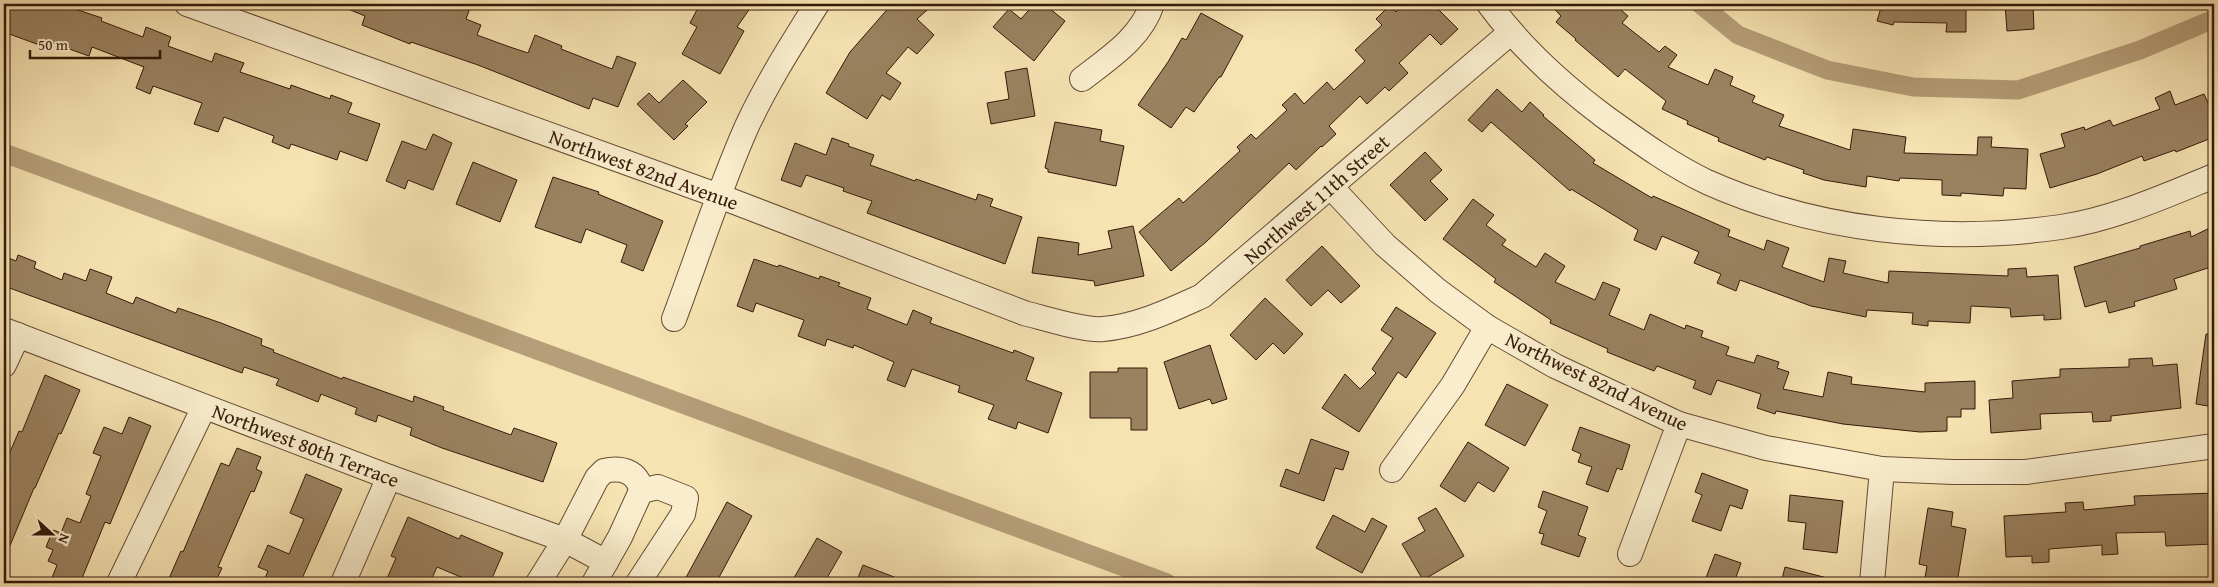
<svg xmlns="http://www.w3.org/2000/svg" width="2218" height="587" font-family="'Gentium Book Plus',serif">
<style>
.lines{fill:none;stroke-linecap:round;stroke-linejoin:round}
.canal{stroke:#b59e78;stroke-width:19}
.building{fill:#9a8260;stroke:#361908}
.minor-casing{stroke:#664c32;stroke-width:26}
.minor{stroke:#f9edcd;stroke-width:24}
.labels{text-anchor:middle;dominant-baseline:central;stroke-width:4.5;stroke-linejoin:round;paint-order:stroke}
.street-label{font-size:20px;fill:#361908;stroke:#f9edcd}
</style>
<rect width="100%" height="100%" fill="#f6e3b2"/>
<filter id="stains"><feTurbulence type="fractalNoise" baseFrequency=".004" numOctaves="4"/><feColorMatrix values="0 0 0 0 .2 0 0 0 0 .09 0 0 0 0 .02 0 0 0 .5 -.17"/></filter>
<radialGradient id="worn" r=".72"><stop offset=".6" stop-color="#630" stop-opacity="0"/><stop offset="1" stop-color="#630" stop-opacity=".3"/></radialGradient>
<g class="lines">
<!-- canal -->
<g class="canal">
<polyline points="1700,4 1738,35 1827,70 1913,87 2018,90 2140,50 2214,19"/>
<polyline points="4,153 1167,583"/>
</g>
</g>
<!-- building -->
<g class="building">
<polygon points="4,4 60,4 102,18 101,21 143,37 146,27 171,37 168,46 212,62 215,53 244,63 240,72 290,89 291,85 330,99 331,95 352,103 348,113 380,124 367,161 340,151 337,160 291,144 289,149 272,142 274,136 224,117 218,132 194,124 202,103 153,86 150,94 136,88 144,67 92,47 89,56 44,40 42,46 4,32"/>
<polygon points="336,4 460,4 470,8 466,19 481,25 477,35 507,46 528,53 535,35 562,46 561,49 612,69 617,56 636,63 618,107 593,98 589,109 478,65 411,42 410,44 362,25 365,16"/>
<polygon points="700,4 753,4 737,27 744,31 720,74 682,54 697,27 690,23"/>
<polygon points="892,4 934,4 917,19 934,35 917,54 908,47 886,73 901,83 890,100 882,95 867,119 826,93 850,52"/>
<polygon points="1034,4 1044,4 1065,21 1034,61 993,27 1009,9 1021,19"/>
<polygon points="1404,4 1433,4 1458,29 1441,45 1430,34 1399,63 1408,73 1389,91 1385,87 1367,104 1360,96 1329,126 1336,134 1322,147 1321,146 1296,170 1289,163 1206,242 1171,271 1139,232 1179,198 1183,203 1240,151 1237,147 1251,134 1256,139 1287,110 1282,105 1295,93 1304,104 1327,82 1334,90 1365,61 1355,50 1382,25 1376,19 1390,5 1396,12"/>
<polygon points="1550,4 1602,4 1609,9 1614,4 1628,16 1622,23 1659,52 1665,46 1677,55 1668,67 1708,85 1715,69 1733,77 1730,85 1755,96 1752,102 1784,115 1779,126 1850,150 1853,129 1906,137 1904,153 1977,155 1978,137 1992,137 1991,147 2028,149 2026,189 2004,188 2003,196 1961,193 1961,196 1942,195 1942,180 1900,178 1899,181 1867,176 1866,187 1824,180 1803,173 1804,170 1767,157 1765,160 1718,141 1719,138 1687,124 1688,121 1662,109 1666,101 1625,69 1618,77 1575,40 1576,39 1556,22 1561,16"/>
<polygon points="1882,4 1966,4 1966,32 1946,32 1947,23 1894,22 1893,25 1877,21"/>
<polygon points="2005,4 2033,4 2034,29 2007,31"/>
<polygon points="1201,13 1243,36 1221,77 1219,77 1194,112 1186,107 1171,128 1138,105 1168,62 1182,38 1186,40"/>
<polygon points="1027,68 1035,116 991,124 987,103 1009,99 1005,72"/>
<polygon points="683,80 707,102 685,124 688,126 674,140 637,104 649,93 659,103"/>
<polygon points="1497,89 1522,112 1530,102 1544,115 1543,116 1595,160 1593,163 1652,198 1653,196 1730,230 1728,236 1764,250 1767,240 1789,248 1782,267 1824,282 1829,258 1846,261 1843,273 1888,283 1889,271 2008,276 2008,269 2026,268 2027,277 2058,275 2061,319 2044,320 2044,315 2011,317 2010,308 1971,306 1970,323 1928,321 1928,326 1912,324 1913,313 1867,310 1866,317 1811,306 1740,280 1736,291 1717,283 1721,274 1694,263 1699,252 1662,236 1656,250 1634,240 1638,230 1571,189 1570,191 1491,122 1482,132 1468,120"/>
<polygon points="2170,91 2175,105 2204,94 2214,117 2214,137 2176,152 2175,150 2144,161 2142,156 2097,174 2050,188 2040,154 2065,147 2061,134 2084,127 2085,130 2110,120 2113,126 2160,109 2155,98"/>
<polygon points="1055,122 1102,130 1100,141 1124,146 1116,186 1048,172 1048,169 1045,168"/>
<polygon points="433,134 452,143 433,190 408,180 405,189 386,181 402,141 426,150"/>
<polygon points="832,138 849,144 848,146 874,155 870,165 915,181 916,179 976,200 978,194 993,199 990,206 1022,217 1005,264 867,213 872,201 843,191 844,188 806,175 801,187 781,180 795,143 826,155"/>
<polygon points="1425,152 1442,170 1430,181 1448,199 1425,221 1390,185"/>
<polygon points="473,162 517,180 500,222 456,204"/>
<polygon points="553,177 599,192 598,194 663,221 643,271 621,262 627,245 586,229 581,243 535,227"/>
<polygon points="1473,199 1494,215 1486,225 1506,240 1502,245 1536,267 1545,253 1565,266 1555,282 1595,300 1603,282 1620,289 1609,315 1644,330 1650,314 1685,329 1686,325 1703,331 1701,337 1729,347 1726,355 1754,363 1757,355 1779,362 1777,368 1789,372 1783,389 1823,397 1828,372 1852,377 1851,384 1925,392 1925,383 1975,381 1975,409 1961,409 1961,417 1947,417 1947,431 1920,432 1843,424 1776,411 1775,414 1757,408 1761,394 1717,380 1711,395 1693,388 1696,381 1657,366 1654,371 1607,352 1608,349 1550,323 1551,320 1494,282 1496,279 1443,239"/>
<polygon points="1133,226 1144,276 1095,286 1094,281 1032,273 1038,237 1079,243 1078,255 1112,248 1108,231"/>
<polygon points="2214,226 2214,266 2174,279 2177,289 2134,302 2135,306 2109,313 2106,301 2085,307 2074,267 2140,248 2140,246 2190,231 2191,237"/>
<polygon points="1322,246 1360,286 1341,303 1328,290 1311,306 1286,280"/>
<polygon points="18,255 36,262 34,268 62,280 64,273 86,281 90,269 112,277 106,293 133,304 136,297 176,313 178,308 221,323 262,339 261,345 274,350 273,352 342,379 343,377 413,402 414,396 444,407 443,410 511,435 514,428 557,443 543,482 442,448 410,435 412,428 378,415 376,422 355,414 357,408 321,394 318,402 276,385 279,379 244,367 242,373 4,286 4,256 16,261"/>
<polygon points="754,259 778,267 779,265 819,279 820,276 840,283 838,286 871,298 867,309 907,325 913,310 932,318 930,323 1013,353 1014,350 1034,358 1026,380 1062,393 1048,433 1018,422 1016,429 988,419 994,405 958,392 960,386 912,369 905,387 887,380 894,362 854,345 853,348 827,339 825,346 798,336 804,320 756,303 753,312 737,306"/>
<polygon points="1265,298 1303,334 1284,354 1273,343 1256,360 1230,335"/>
<polygon points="1396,307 1436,333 1406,378 1398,372 1359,432 1322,408 1345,374 1360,389 1376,373 1372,369 1393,338 1381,330"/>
<polygon points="2206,334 2214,334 2214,407 2196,404"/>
<polygon points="1210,345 1227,399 1212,404 1210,399 1179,409 1164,362"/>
<polygon points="2152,358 2153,366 2177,364 2181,408 2111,416 2111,421 2093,422 2092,412 2040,414 2041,429 1991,433 1989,400 2013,398 2012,381 2060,377 2060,369 2129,367 2129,359"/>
<polygon points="1118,368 1147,368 1147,430 1131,430 1131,418 1090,418 1090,372 1118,372"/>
<polygon points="45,375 80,390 61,434 59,433 35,488 34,488 4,560 4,466 19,431 22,432"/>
<polygon points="1507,384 1548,405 1525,446 1485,425"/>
<polygon points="129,417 151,426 110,524 105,522 80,583 50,583 57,565 48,561 53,550 46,547 53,530 61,533 67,518 80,523 91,496 86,494 101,456 93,453 104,427 122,434"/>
<polygon points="1580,427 1630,445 1622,470 1617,468 1608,492 1586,484 1592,467 1578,462 1581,454 1572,450"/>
<polygon points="1311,439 1349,452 1343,470 1335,468 1324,501 1280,486 1286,469 1299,474"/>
<polygon points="1468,442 1509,468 1494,492 1478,482 1465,502 1440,486"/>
<polygon points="237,448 261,457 256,469 262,472 254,492 251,491 218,567 222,568 215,583 167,583 181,551 183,552 221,463 229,466"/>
<polygon points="1702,473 1748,490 1742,509 1730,505 1721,531 1692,521 1702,495 1695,492"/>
<polygon points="306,474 342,489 300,583 263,583 268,571 258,567 268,545 289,554 304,519 290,513"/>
<polygon points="1543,491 1588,507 1578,535 1586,538 1579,557 1541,544 1544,534 1539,533 1547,511 1538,507"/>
<polygon points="2214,493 2214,544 2166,546 2165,532 2116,533 2118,554 2102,555 2102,545 2049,549 2049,562 2032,563 2032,556 2006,557 2004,516 2066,512 2065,503 2083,502 2084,510 2135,505 2134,496"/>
<polygon points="1790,495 1843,501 1837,553 1803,549 1806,523 1788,521"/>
<polygon points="727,502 752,516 716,583 683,583"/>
<polygon points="1436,508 1464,556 1423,580 1402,544 1425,531 1418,518"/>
<polygon points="1928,508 1953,512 1951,526 1966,529 1957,583 1924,583 1927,566 1919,564"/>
<polygon points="1333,515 1365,532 1372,518 1387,526 1362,573 1316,548"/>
<polygon points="408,517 459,539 461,535 503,553 490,583 475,583 437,567 430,583 385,583 396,558 391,556"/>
<polygon points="817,538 842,552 824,583 791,583"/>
<polygon points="1715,554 1741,563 1734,583 1704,583"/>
<polygon points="863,565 907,582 907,583 856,583"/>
<polygon points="1785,567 1831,579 1830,583 1781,583"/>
</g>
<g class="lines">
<!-- minor casing -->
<g class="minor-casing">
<g id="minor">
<path d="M187,4L719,196L1024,313C1044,318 1084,331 1103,329C1138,326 1171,310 1202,296L1510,33"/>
<path d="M1489,4C1521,48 1561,84 1605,117C1637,140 1671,165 1707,182C1817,231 1942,244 2061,227C2114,219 2165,196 2214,176"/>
<path d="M1082,79C1109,58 1141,38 1152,4"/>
<polyline points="1331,187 1385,245 1438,291 1487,327 1555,366 1679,424 1766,448 1882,469 1953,472 2026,472 2214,446"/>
<path d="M674,319C698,255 719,189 747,126C767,83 792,44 817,4"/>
<polyline points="4,330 389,477 565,540 606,562"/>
<polyline points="4,365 18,335"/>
<polyline points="1392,470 1453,385 1487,327"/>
<polyline points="1630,554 1679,424"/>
<polyline points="119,583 204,407"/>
<polyline points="343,583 389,477"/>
<path d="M538,583L565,540L597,478L604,471C621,467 638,471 641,491L620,537L594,583"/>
<polyline points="638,583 683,514 686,498 658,487 641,491"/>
<polyline points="1872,583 1882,469"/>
</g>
</g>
<!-- minor -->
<use href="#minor" class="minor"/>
</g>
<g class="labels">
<!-- street labels -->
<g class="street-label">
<text transform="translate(644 169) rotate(20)">Northwest 82nd Avenue</text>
<text transform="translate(1316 199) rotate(-41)">Northwest 11th Street</text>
<text transform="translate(1597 381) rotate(26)">Northwest 82nd Avenue</text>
<text transform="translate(306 445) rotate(21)">Northwest 80th Terrace</text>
</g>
</g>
<!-- margin -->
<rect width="2218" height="587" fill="none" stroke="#f6e3b2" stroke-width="20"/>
<rect x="5" y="5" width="2208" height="577" fill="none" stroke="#361908" stroke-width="2.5"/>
<rect x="10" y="10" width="2198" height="567" fill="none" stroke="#361908"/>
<!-- north arrow -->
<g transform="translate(52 534) rotate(111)" stroke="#f9edcd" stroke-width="4" paint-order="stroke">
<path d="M0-4L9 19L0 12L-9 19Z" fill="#361908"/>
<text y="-8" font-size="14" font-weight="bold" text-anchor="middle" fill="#361908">N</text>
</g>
<!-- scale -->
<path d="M30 50v8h130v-8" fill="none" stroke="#361908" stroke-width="2.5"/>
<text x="38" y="50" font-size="15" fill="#361908" stroke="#f9edcd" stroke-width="4" paint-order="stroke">50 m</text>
<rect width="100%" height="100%" filter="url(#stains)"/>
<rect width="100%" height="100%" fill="url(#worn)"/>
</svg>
